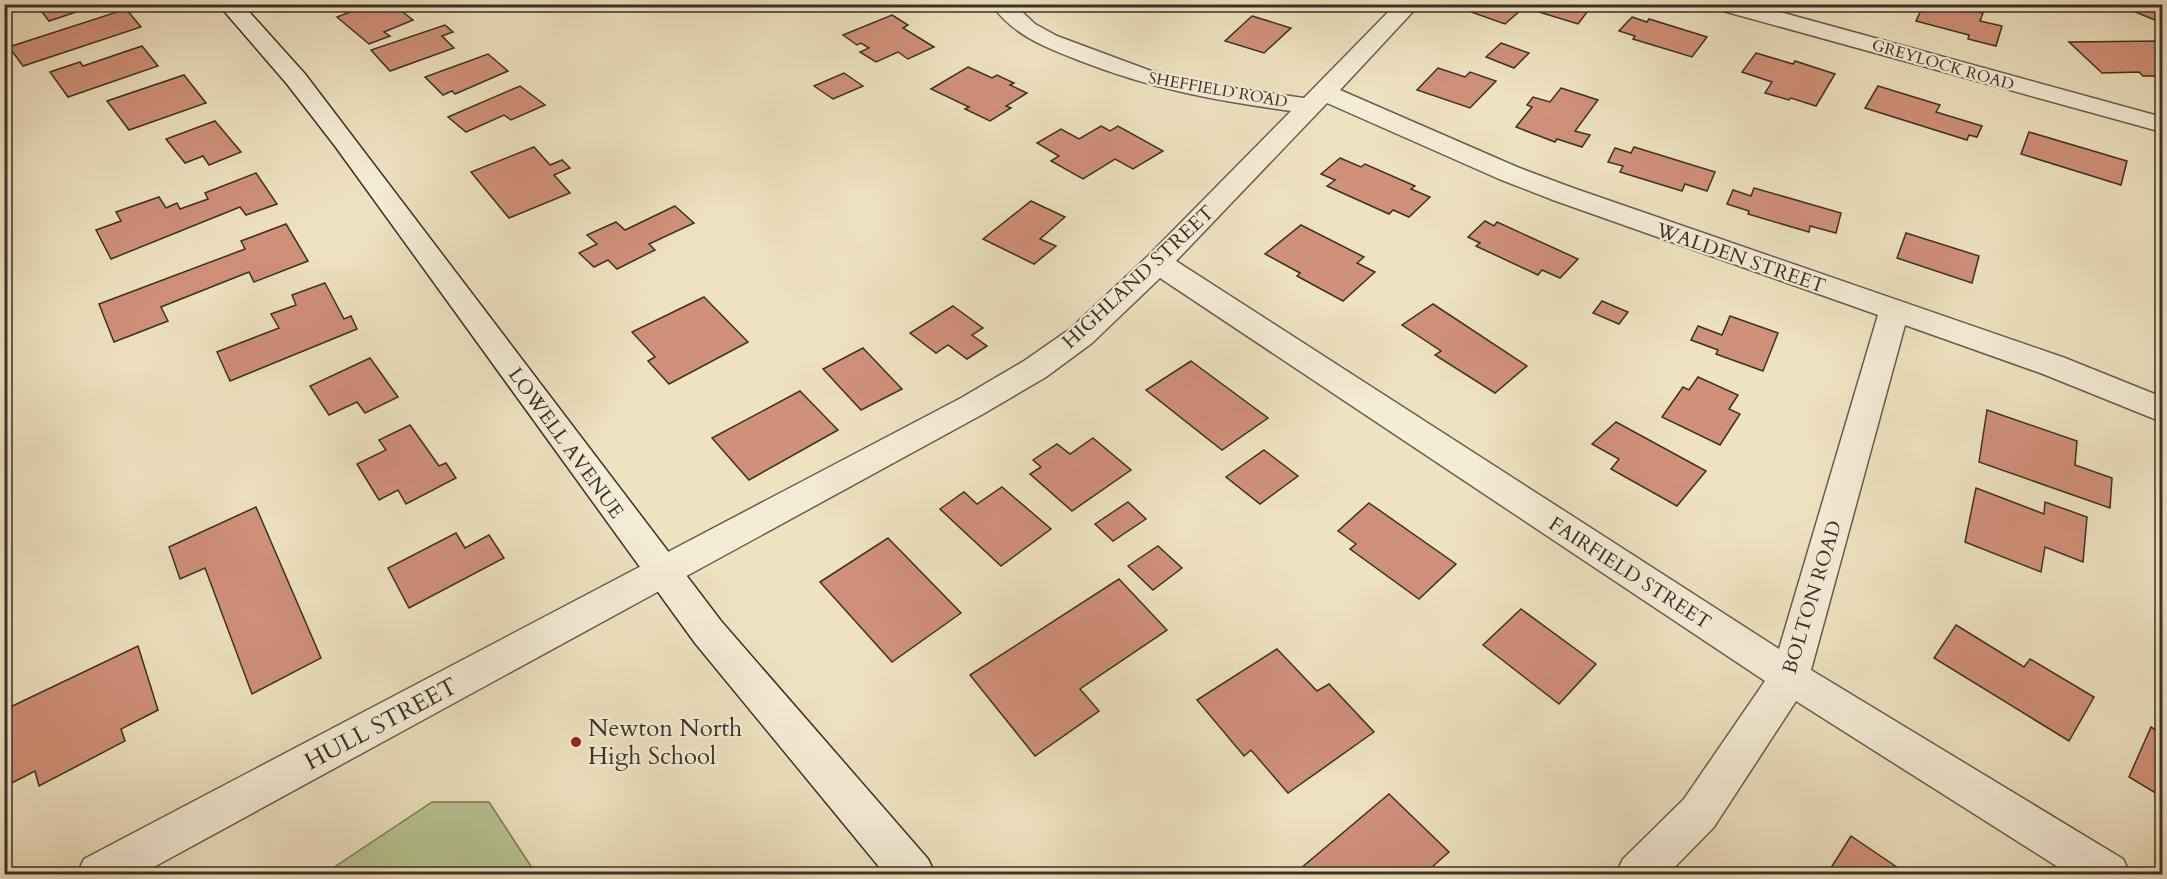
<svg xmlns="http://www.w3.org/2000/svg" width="2167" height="879" font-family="Cardo,serif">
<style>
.green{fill:#b7c494;stroke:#797a5e;stroke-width:1.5}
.building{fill:#d0917a;stroke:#3b3127;stroke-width:1.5}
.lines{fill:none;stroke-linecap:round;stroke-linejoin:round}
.street-casing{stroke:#685d4e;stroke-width:3}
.secondary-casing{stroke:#3b3127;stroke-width:3}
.street{fill:#f5ecd7;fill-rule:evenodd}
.secondary{fill:#f5ecd7;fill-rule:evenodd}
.poi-dot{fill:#8f2418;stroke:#f5ecd7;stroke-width:2}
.labels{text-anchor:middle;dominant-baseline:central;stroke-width:4.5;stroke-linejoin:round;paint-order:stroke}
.far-street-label{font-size:16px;fill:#3b3127;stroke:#f5ecd7}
.street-label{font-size:20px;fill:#3b3127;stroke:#f5ecd7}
.near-street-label{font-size:24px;fill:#3b3127;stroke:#f5ecd7}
.near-poi-label{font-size:24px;fill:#3b3127;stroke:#f5ecd7;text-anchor:start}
</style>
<rect width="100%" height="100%" fill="#efe2c1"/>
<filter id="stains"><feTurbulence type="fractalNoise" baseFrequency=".00333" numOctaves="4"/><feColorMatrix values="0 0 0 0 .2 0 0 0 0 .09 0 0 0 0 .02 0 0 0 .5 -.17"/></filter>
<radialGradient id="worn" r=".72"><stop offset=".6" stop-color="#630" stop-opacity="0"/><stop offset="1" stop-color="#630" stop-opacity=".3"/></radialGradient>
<!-- green -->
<polygon class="green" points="432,802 489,802 536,874 324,874"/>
<!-- building -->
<g class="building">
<polygon points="36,4 100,4 49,21"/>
<polygon points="371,4 404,4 406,6 399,9 413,20 384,32 390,36 369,44 337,17"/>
<polygon points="1479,4 1508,4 1522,9 1505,24 1471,12"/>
<polygon points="1513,4 1582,4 1591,7 1578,24"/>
<polygon points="1924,4 1949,4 1983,13 1980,21 2002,26 1996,46 1968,39 1969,35 1916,21"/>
<polygon points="2135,4 2162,7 2162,23 2128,9"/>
<polygon points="126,9 141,27 23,66 9,47"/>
<polygon points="892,15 908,25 903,28 934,47 908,59 898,52 876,62 860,52 869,48 861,43 857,45 843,35"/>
<polygon points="1252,16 1291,28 1264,53 1225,41"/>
<polygon points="1632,17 1647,22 1649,19 1707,37 1692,57 1633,39 1635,36 1619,31"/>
<polygon points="445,25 453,32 442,36 454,48 390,71 371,50"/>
<polygon points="2162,41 2162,76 2143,76 2139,72 2102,73 2069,42"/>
<polygon points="1501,43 1529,53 1514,68 1486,57"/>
<polygon points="142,46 158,66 68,97 50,72 80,62 83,66"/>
<polygon points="1756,53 1793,64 1795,61 1835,74 1816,106 1791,98 1789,100 1765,93 1772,82 1742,72"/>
<polygon points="488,54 508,71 455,94 452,91 443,95 425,77"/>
<polygon points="968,67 992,78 997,75 1014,83 1010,85 1027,93 1006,106 1011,108 990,121 965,109 969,107 931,89"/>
<polygon points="1438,68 1465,77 1470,72 1496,81 1470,108 1417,90"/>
<polygon points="844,73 863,86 833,99 814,86"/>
<polygon points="184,75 206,103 129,130 107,101"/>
<polygon points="520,86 545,105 511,120 504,115 466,132 448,117"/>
<polygon points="1878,86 1940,105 1936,112 1982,126 1977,137 1969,135 1967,140 1865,108"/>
<polygon points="1561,88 1598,100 1575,131 1590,135 1582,147 1557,139 1555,142 1516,127 1532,107 1527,105 1533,97 1550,102"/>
<polygon points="215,121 241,152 209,165 203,156 185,163 166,139"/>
<polygon points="1101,126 1110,131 1118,126 1163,151 1133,169 1115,159 1083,179 1051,161 1059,156 1037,143 1061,129 1079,139"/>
<polygon points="2029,132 2127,161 2121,185 2021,154"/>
<polygon points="534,147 550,165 562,160 570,168 554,175 570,193 509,218 471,172"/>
<polygon points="1634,147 1715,172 1707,191 1685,184 1682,191 1620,172 1623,166 1608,162 1615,148 1631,153"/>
<polygon points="1340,158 1361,167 1365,164 1415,186 1411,189 1430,197 1409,217 1393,210 1389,214 1327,186 1335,180 1321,174"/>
<polygon points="256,173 277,204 246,215 240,207 111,259 96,230 121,221 116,212 159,197 166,208 177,203 180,209 208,199 205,193"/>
<polygon points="1754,188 1841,213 1836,233 1810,226 1809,232 1748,214 1749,211 1727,204 1733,190 1751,196"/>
<polygon points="1031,201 1065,217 1040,239 1056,246 1034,264 983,239"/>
<polygon points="675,206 694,223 649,244 655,250 617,269 608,260 594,267 579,253 597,244 587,235 616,222 625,230"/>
<polygon points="1485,221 1494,226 1497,222 1578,259 1560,278 1542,270 1538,275 1476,246 1480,243 1468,237"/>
<polygon points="286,224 308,261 254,282 249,272 161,307 168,321 114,342 99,304 245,249 241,241"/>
<polygon points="1301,225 1364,257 1357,263 1375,272 1343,301 1297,276 1300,273 1265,254"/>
<polygon points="1906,233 1979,256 1972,283 1897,258"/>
<polygon points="325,283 344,319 351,316 357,329 230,381 217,352 279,328 271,314 296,305 292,295"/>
<polygon points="704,297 748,342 669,384 648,361 655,357 632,332"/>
<polygon points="1602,301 1628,312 1619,324 1593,313"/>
<polygon points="1433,304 1527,366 1495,393 1435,355 1441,351 1402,325"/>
<polygon points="953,306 983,328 972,335 987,346 967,359 948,345 936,353 910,333"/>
<polygon points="1730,316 1778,333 1763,371 1716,354 1718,350 1691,340 1698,326 1722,335"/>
<polygon points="863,348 902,389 861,410 823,369"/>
<polygon points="370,358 398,397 365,413 357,402 329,415 310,386"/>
<polygon points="1191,361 1268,418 1222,450 1146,390"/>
<polygon points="1698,377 1738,395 1729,409 1740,414 1720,445 1662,417 1683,387 1689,390"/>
<polygon points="800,391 838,430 749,480 712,438"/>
<polygon points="1987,410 2077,441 2075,465 2112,478 2110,508 1979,462"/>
<polygon points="1616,422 1706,471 1677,506 1611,469 1619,459 1592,444"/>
<polygon points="410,425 439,466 446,463 456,478 406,504 398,490 379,500 357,464 386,450 379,440"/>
<polygon points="1093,438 1131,470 1072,511 1030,474 1041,467 1033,460 1057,444 1070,454"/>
<polygon points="1264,450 1298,476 1260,504 1226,477"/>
<polygon points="1002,487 1051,529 1001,566 940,509 964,492 977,504"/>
<polygon points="1976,488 2044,514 2045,502 2087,517 2083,562 2045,547 2041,572 1965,542"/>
<polygon points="1128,502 1146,519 1113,541 1095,524"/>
<polygon points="1369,503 1456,564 1419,599 1350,549 1356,544 1338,531"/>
<polygon points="256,507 321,658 252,694 205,568 180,579 169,547"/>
<polygon points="456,533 465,548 489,535 504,558 409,608 388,568"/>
<polygon points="888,538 961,613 892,662 820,582"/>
<polygon points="1158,546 1182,568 1153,590 1128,566"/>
<polygon points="1119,579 1167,630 1080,689 1099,711 1035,756 970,675"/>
<polygon points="1521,609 1596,664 1559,704 1483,645"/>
<polygon points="1956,625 2024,667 2030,659 2094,697 2069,741 1934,658"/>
<polygon points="138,646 158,710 121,729 125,741 39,786 35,771 4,787 4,710"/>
<polygon points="1277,649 1317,691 1329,684 1374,732 1288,793 1251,750 1244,756 1197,700"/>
<polygon points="2151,727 2162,734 2162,797 2129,777"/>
<polygon points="1389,794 1449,852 1424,874 1294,874"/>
<polygon points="1851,836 1907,874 1827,874"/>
</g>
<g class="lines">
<!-- street casing -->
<g class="street-casing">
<g id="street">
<path d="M991,4H1014L1035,24L1057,36L1151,71L1212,85L1304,98L1396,4H1420L1340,90L1517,167L1573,188L2065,358L2162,397V422L2043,374L1905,325L1811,670L2123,859L2130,874H2069L1796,701L1714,827L1668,874H1616L1623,859L1684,799L1765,681L1160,278L1092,343L1046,377L983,414L141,874H77L84,859L961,398L1024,361L1070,329L1148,256L1291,111C1213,100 1152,89 1078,60C1044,47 1013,35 991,4ZM1327,103L1499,179L1553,200L1878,315L1779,649L1176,261Z"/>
<polygon points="1713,4 1751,4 2162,117 2162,132 1716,9"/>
</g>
</g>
<!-- secondary casing -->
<g class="secondary-casing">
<polygon id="secondary" points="218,4 242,4 305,74 721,621 928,859 935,874 885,874 695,643 335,146 287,84"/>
</g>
<!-- street -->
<use href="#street" class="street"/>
<!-- secondary -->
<use href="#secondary" class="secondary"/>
</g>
<!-- markers -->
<circle class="poi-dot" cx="576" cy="742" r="6"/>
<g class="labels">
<!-- far-street labels -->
<g class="far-street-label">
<text transform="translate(1943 65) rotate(16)">GREYLOCK ROAD</text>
<text transform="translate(1218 90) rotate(10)">SHEFFIELD ROAD</text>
</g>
<!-- street labels -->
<g class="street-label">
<text transform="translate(1741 258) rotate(19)">WALDEN STREET</text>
<text transform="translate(1138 277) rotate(-43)">HIGHLAND STREET</text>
<text transform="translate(566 443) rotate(54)">LOWELL AVENUE</text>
<text transform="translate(1630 573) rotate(33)">FAIRFIELD STREET</text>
<text transform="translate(1812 597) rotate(-73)">BOLTON ROAD</text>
</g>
<!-- near-street labels -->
<g class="near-street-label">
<text transform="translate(381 724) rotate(-28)">HULL STREET</text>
</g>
<!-- near-poi labels -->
<g class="near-poi-label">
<text x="588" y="728">Newton North<tspan x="588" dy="28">High School</tspan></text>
</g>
</g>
<!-- margin -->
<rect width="2167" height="879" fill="none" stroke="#efe2c1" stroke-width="24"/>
<rect x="6" y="6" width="2155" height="867" fill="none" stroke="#3b3127" stroke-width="3"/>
<rect x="12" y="12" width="2143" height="855" fill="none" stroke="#3b3127" stroke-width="1.5"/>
<rect width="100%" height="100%" filter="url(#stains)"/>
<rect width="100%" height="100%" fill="url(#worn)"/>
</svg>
